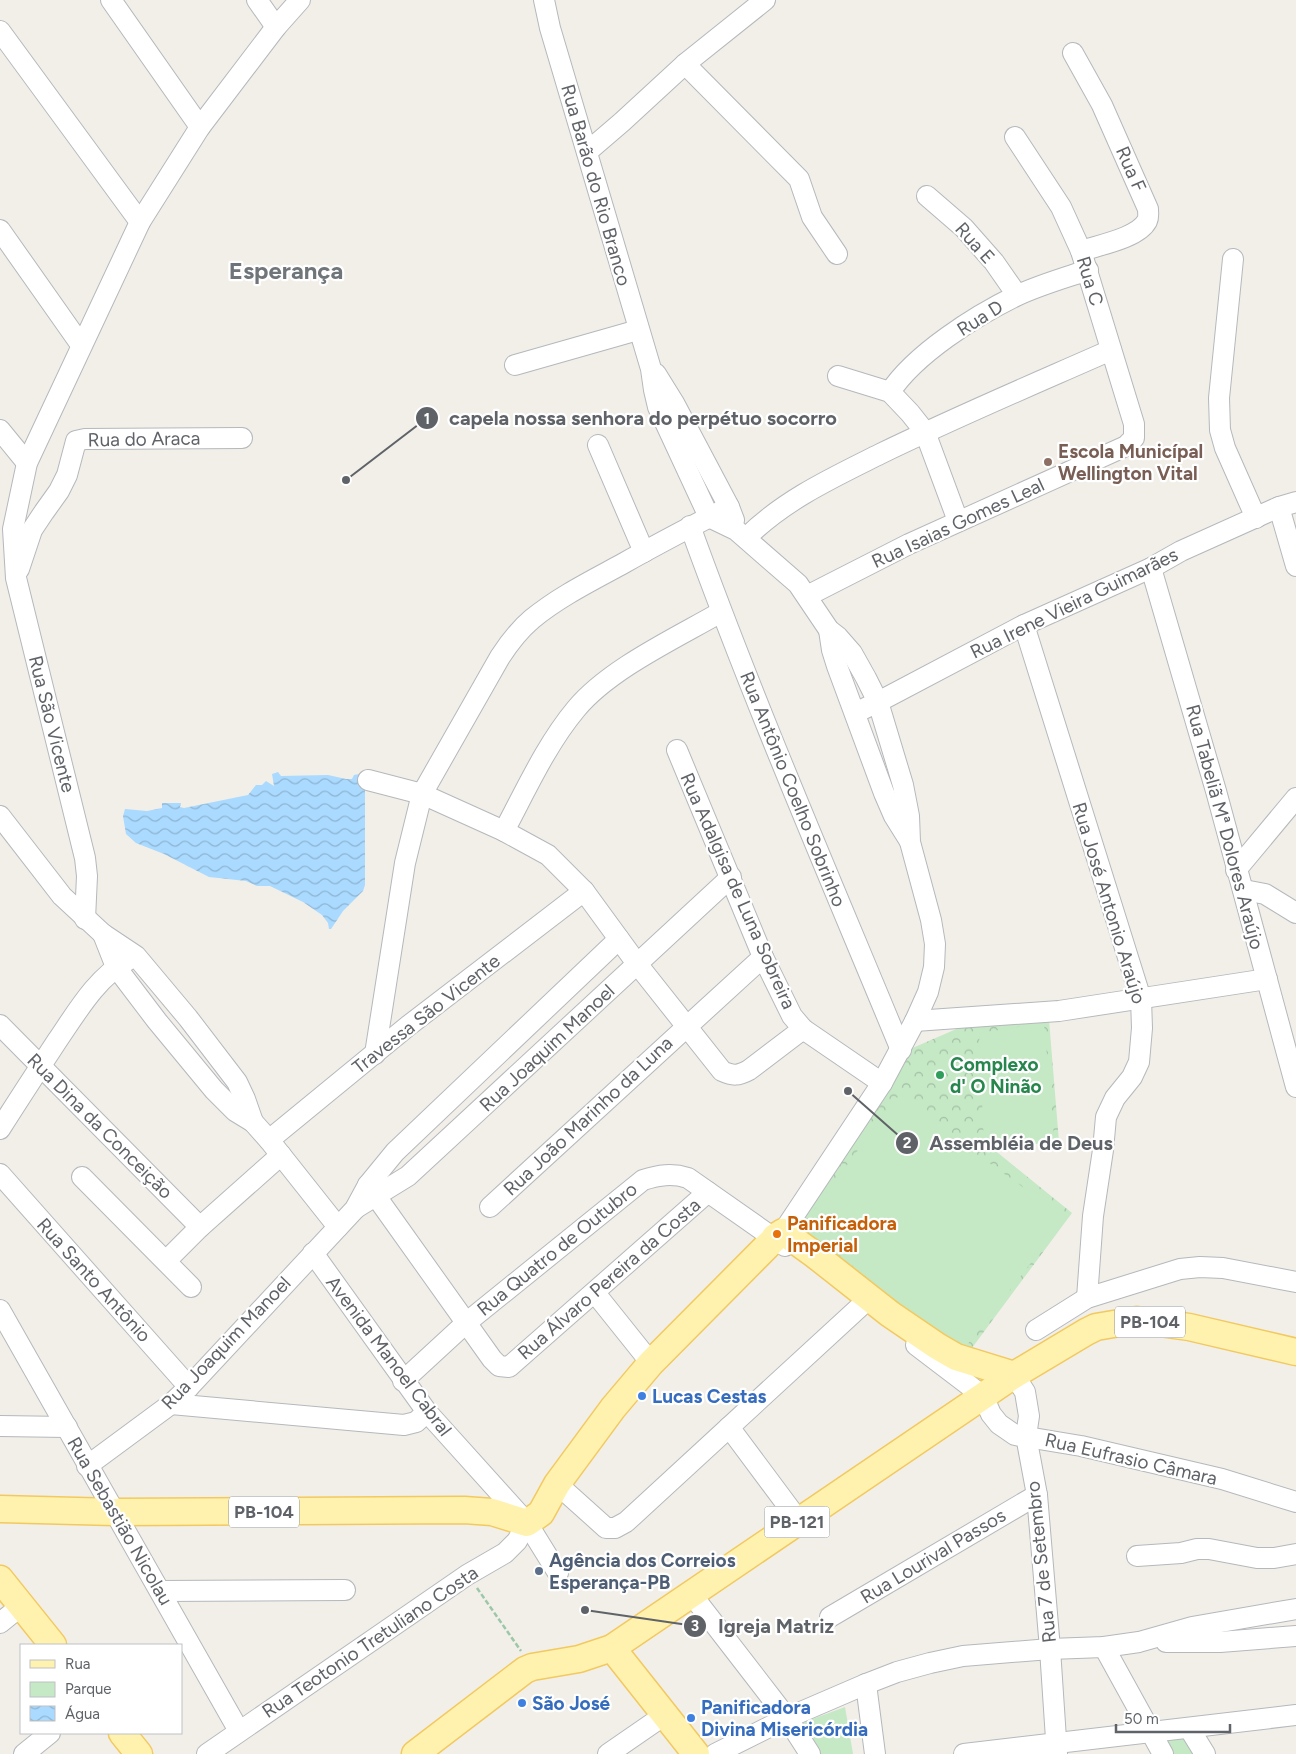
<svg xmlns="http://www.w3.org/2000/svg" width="1296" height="1754" font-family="Figtree,sans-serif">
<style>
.forest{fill:url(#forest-crowns)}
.green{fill:#c5e8c5}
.water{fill:url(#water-waves)}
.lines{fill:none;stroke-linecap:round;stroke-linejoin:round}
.minor-casing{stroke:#b5b8bc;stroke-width:22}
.major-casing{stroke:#f2c960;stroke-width:29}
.path{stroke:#9cc7a9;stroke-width:2.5;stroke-dasharray:5 2.5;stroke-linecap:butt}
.minor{stroke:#fff;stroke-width:20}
.major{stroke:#fff2af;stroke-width:26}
.education-dot{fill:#8d6e63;stroke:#fff;stroke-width:2}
.leisure-dot{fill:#2e9e5b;stroke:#fff;stroke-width:2}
.food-dot{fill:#e8710a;stroke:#fff;stroke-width:2}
.shop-dot{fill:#3f7fe0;stroke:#fff;stroke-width:2}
.service-dot{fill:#5c6f8a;stroke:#fff;stroke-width:2}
.labels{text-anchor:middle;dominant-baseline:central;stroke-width:4.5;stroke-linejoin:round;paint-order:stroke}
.shield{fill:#fff;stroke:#8f9295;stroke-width:1}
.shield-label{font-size:18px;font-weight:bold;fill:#5f6368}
.street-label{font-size:19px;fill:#5f6368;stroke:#fff}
.education-label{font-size:19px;font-weight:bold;fill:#785e54;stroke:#fff;text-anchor:start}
.leisure-label{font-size:19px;font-weight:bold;fill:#27864d;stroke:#fff;text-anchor:start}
.food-label{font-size:19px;font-weight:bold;fill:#c56008;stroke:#fff;text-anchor:start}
.shop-label{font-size:19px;font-weight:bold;fill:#366cbe;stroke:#fff;text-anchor:start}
.service-label{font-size:19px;font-weight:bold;fill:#4e5e75;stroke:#fff;text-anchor:start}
.district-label{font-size:24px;font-weight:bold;fill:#70757a;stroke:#fff}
.leader{fill:none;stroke:#5f6368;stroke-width:2}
.callout-dot{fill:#5f6368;stroke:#fff;stroke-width:2}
.mark-label{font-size:15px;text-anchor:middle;font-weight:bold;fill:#fff}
.callout-label{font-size:20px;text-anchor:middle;font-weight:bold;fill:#5f6368;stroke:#fff;stroke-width:4.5;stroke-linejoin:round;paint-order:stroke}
</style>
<defs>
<pattern id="forest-crowns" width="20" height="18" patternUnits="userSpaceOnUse" patternTransform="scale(1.25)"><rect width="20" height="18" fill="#c5e8c5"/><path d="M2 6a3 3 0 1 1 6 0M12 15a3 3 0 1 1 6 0" fill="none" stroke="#a3c0a4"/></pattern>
<pattern id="water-waves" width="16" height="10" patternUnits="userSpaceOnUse" patternTransform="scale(1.25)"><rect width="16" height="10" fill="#aadaff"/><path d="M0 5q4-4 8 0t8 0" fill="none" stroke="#8eb4d2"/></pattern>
</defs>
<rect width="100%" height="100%" fill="#f1efe8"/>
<!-- forest -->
<polygon class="forest" points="1049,1020 1059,1142 992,1148 1072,1213 966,1356 794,1232 901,1053 961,1027"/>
<!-- green -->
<g class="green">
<polygon points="1044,1023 1054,1137 984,1144 979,1033"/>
<polygon points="897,1097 1066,1218 960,1354 803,1225"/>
<polygon points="845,1707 853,1754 818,1754 799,1724"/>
<polygon points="1188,1733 1200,1754 1170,1754 1160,1737"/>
</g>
<!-- water -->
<polygon class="water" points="278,772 281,776 328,775 346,779 352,779 354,775 364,773 365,776 365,885 363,891 343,911 331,929 329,929 328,923 322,915 303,902 270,886 257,886 246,881 209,877 164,854 136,843 126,834 123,816 125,809 147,811 162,808 162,803 181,803 180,807 184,808 248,795 256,785 262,785 266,781 274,786 272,774"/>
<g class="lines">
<!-- minor casing -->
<g class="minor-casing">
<g id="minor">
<polyline points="111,0 200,127"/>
<polyline points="257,0 276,27"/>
<polyline points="544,0 550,28 651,369 654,390 658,407 709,517 736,530 798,584 829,630 838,637 852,653 866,678 878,702 903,785 909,816 910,842 931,920 935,944 934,967 928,992 915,1021 882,1083 783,1232"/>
<polyline points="0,31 140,222"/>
<path d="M1073,53L1102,105L1148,209C1148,213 1149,217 1147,221C1138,238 1099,245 1081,251"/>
<polyline points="685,64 799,179 812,217 837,254"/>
<polyline points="587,152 622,122 685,64 765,0"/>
<polyline points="927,196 964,228 994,262 1017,295"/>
<polyline points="0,230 81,345"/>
<polyline points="1233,259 1219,398 1220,430 1225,448 1256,518"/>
<polyline points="515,365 638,330"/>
<polyline points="656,374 674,403 729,507 734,520"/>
<polyline points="838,376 890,392 910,413 925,432 958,521"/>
<path d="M890,392C915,354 975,316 1016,296C1039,285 1064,278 1088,270"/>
<polyline points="0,430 27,463"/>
<polyline points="598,445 644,552"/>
<polyline points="1279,507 1296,566"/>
<path d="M690,526C754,703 829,876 901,1050"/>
<path d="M746,538C784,500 832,478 880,454C956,417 1034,384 1111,350"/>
<polyline points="1151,568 1216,791 1296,1087"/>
<polyline points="19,569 32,530 44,512 59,491 67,475 76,441 85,439 242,438"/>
<polyline points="807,596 909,544 1126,446 1134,438 1134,424 1081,251 1061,207 1015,137"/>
<polyline points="1024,625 1141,999 1142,1028 1139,1062 1132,1077 1115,1098 1106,1117 1103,1150 1093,1216 1087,1298"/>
<polyline points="829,630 832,650 837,666 884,793 894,816 909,840"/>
<polyline points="855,713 878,702 1024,625 1151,568 1181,551 1279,507 1296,502"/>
<polyline points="677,750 763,957 792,1016 803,1029 882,1083"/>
<path d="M368,780L422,794L504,831L548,855L584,891L638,965L722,1071C733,1076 738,1076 749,1070L803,1029"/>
<polyline points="0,816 62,896 103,934 136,956 188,1018 237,1082 245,1099 253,1122"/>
<path d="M504,831C526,790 546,745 576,709C609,669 676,638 721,612"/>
<polyline points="1236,870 1296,798"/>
<polyline points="1244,890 1265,894 1296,913"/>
<polyline points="85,919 87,876 85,858 16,578 13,529 27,463 140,222 200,127 276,27 300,0"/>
<polyline points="103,934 116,967 157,1021 214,1090 235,1111 253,1122 269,1140 338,1227"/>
<polyline points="915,1021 1059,1011 1267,979"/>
<polyline points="0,1025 200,1227"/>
<path d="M375,1054L405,863L422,794L500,657C509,643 519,630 532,619C560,596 593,580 624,563C659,543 694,525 729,507"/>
<path d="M0,1129C19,1099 38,1070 57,1041C77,1012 96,978 128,960"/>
<polyline points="269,1140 408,1026 584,891"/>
<polyline points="0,1174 189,1387"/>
<polyline points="82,1177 191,1287"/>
<polyline points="368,1185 492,1359 499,1366 509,1367 708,1192"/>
<polyline points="490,1207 763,957"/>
<polyline points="356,1208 408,1176 731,877"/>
<polyline points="313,1253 427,1412 527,1523 558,1573"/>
<polyline points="166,1261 200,1227 281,1155"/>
<polyline points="595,1293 651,1363"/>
<polyline points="0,1310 239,1731"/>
<polyline points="1036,1330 1087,1298 1180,1269 1200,1267 1223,1268 1296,1282"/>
<polyline points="916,1345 983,1396 991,1414 999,1424 1015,1435 1081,1446 1222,1479 1296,1502"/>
<polyline points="1014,1375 1025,1392 1029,1416 1026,1436 1037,1495 1050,1649 1057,1754"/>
<path d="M403,1381L466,1323L643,1180C659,1175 672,1173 688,1178L785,1246"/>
<polyline points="171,1404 404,1425 416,1422 427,1412"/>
<polyline points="0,1426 67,1427"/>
<polyline points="729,1427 799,1521"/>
<polyline points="87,1466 171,1404 189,1387 355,1209 368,1185 395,1152 619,939"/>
<polyline points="557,1484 606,1528 615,1528 626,1522 863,1304"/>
<polyline points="1137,1556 1181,1553 1197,1549 1209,1549 1257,1558 1274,1558 1296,1554"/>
<polyline points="160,1591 345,1590"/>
<polyline points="692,1595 787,1718 810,1754"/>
<polyline points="830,1617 1037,1495"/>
<polyline points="0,1623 21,1606"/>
<polyline points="1166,1642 1220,1642 1296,1636"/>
<polyline points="1104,1647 1163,1754"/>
<polyline points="866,1684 875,1754"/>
<polyline points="1189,1728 1205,1754"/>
<polyline points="24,1754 50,1733"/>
<polyline points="207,1754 467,1575 505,1553 517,1541 527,1523"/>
<polyline points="608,1754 666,1714"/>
<polyline points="715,1754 787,1718 866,1684 897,1672 930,1663 963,1656 1050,1649 1104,1647 1139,1642 1192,1627 1296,1609"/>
<polyline points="964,1754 1296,1715"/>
</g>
</g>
<!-- major casing -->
<g class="major-casing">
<g id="major">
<polyline points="0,1509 115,1512 464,1510 492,1512 527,1523 541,1513 557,1484 613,1408 651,1363 775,1238 775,1237 783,1232 815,1255 890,1314 937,1346 956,1357 1014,1375"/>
<polyline points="0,1579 53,1645"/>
<polyline points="612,1648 696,1754"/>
<polyline points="122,1733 139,1754"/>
<polyline points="415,1754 525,1670 532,1667 579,1659 612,1648 1014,1375 1086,1332 1096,1327 1137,1320 1189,1327 1296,1352"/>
</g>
</g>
<!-- path -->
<polyline class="path" points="477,1588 521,1651"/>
<!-- minor -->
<use href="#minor" class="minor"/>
<!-- major -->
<use href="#major" class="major"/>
</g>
<!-- markers -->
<circle class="education-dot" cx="1048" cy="462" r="5"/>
<circle class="leisure-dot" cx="940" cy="1075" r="5"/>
<circle class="food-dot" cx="777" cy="1234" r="5"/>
<g class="shop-dot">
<circle cx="642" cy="1396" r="5"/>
<circle cx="522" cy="1703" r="5"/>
<circle cx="691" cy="1718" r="5"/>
</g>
<circle class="service-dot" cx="539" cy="1571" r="5"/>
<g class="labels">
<!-- shield labels -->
<g class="shield">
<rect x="1115" y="1306.5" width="70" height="31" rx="4"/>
<rect x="229" y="1496.5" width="70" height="31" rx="4"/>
<rect x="764.5" y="1506.5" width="65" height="31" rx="4"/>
</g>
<g class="shield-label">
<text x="1150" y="1322">PB-104</text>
<text x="264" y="1512">PB-104</text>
<text x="797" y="1522">PB-121</text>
</g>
<!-- street labels -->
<g class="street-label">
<text transform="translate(1131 169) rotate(66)">Rua F</text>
<text transform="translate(596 185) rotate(74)">Rua Barão do Rio Branco</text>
<text transform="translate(975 243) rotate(48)">Rua E</text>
<text transform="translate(1090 281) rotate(73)">Rua C</text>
<text transform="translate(980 318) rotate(-32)">Rua D</text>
<text transform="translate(144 439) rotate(-1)">Rua do Araca</text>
<text transform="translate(958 523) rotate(-25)">Rua Isaias Gomes Leal</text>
<text transform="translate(1074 603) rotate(-26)">Rua Irene Vieira Guimarães</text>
<text transform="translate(52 724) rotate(76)">Rua São Vicente</text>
<text transform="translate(793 789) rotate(68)">Rua Antônio Coelho Sobrinho</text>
<text transform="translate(1225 827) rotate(75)">Rua Tabeliã Mª Dolores Araújo</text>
<text transform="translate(738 891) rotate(66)">Rua Adalgisa de Luna Sobreira</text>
<text transform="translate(1109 903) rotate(73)">Rua José Antonio Araújo</text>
<text transform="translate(426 1014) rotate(-38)">Travessa São Vicente</text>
<text transform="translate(547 1048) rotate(-43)">Rua Joaquim Manoel</text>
<text transform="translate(588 1116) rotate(-43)">Rua João Marinho da Luna</text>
<text transform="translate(100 1126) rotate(45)">Rua Dina da Conceição</text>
<text transform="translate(557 1249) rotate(-39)">Rua Quatro de Outubro</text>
<text transform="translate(609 1279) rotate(-41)">Rua Álvaro Pereira da Costa</text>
<text transform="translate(94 1280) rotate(48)">Rua Santo Antônio</text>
<text transform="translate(226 1343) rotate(-46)">Rua Joaquim Manoel</text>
<text transform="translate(389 1356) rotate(53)">Avenida Manoel Cabral</text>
<text transform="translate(1131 1459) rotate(13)">Rua Eufrasio Câmara</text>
<text transform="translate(120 1521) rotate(60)">Rua Sebastião Nicolau</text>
<text transform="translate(933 1556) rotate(-31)">Rua Lourival Passos</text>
<text transform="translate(1041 1562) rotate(-96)">Rua 7 de Setembro</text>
<text transform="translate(370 1642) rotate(-34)">Rua Teotonio Tretuliano Costa</text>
</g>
<!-- education labels -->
<g class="education-label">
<text x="1058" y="451">Escola Municípal<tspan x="1058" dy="22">Wellington Vital</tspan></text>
</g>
<!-- leisure labels -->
<g class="leisure-label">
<text x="950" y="1064">Complexo<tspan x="950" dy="22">d' O Ninão</tspan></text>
</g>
<!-- food labels -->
<g class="food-label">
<text x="787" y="1223">Panificadora<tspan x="787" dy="22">Imperial</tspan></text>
</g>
<!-- shop labels -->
<g class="shop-label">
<text x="652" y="1396">Lucas Cestas</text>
<text x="532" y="1703">São José</text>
<text x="701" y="1707">Panificadora<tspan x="701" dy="22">Divina Misericórdia</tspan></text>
</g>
<!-- service labels -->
<g class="service-label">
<text x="549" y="1560">Agência dos Correios<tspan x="549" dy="22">Esperança-PB</tspan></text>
</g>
<!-- district labels -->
<g class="district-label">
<text x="286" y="270">Esperança</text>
</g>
</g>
<!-- callouts -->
<path class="leader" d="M346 480L427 418M848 1091L907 1143M585 1610L695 1626"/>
<g class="callout-dot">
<circle cx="346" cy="480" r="5"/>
<circle cx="848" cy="1091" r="5"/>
<circle cx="585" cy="1610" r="5"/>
<circle cx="427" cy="418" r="12"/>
<circle cx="907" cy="1143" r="12"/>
<circle cx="695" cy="1626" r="12"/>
</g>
<g class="mark-label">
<text x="427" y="424">1</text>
<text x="907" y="1148">2</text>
<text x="695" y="1631">3</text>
</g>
<g class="callout-label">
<text x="643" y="425">capela nossa senhora do perpétuo socorro</text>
<text x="1021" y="1150">Assembléia de Deus</text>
<text x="776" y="1633">Igreja Matriz</text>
</g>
<!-- legend -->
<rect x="20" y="1644" width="162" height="90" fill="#ffffff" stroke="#bfc1c3"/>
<rect x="30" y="1660" width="25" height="8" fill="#fff2af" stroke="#bfc1c3"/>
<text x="65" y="1669" font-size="15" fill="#5f6368">Rua</text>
<rect x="30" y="1682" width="25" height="15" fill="#c5e8c5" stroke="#bfc1c3"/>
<text x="65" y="1694" font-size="15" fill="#5f6368">Parque</text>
<rect x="30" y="1706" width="25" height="15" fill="url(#water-waves)" stroke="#bfc1c3"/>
<text x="65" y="1719" font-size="15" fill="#5f6368">Água</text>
<!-- scale -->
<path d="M1116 1724v8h114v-8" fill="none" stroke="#5f6368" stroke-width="2.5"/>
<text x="1124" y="1724" font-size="15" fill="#5f6368" stroke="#ffffff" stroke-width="4" paint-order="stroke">50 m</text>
</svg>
